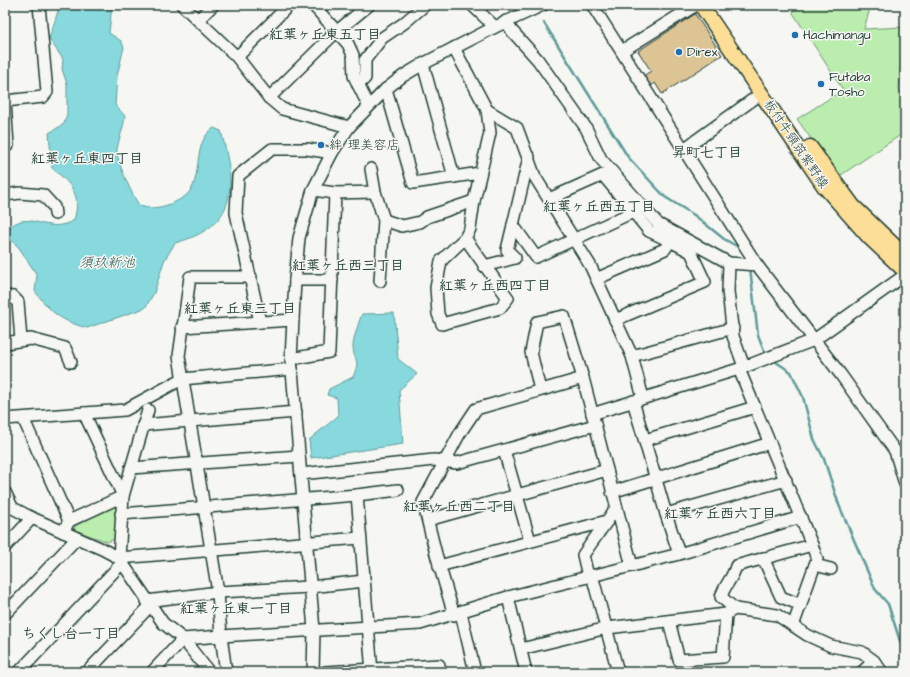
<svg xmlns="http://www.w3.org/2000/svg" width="910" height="677" font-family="'Architects Daughter','Klee One',sans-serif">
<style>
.green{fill:#bbedae;stroke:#6d9571}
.water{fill:#87d9de;stroke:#5d9b9a}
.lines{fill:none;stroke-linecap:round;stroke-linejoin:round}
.stream{stroke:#5d9b9a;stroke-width:2.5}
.building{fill:#ddc494;stroke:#1f3d34}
.minor-casing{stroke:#1f3d34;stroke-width:14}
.major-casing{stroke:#1f3d34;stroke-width:17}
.minor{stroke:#f6f6f2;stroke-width:11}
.major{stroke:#fdde96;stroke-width:14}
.poi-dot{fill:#1f6fb2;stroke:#f6f6f2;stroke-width:1.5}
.labels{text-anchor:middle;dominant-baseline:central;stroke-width:3;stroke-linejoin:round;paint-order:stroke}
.poi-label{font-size:13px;fill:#1f3d34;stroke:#f6f6f2;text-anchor:start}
.street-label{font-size:13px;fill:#1f3d34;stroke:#f6f6f2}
.neighbourhood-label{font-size:14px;font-weight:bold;fill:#1f3d34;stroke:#f6f6f2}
.water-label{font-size:14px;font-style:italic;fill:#345c56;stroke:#f6f6f2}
</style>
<rect width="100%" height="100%" fill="#f6f6f2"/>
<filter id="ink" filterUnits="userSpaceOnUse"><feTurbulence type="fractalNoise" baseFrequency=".025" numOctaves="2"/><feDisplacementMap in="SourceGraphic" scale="8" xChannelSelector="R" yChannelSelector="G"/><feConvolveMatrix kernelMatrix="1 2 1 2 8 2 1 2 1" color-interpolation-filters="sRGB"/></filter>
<g filter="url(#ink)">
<!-- green -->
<g class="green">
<polygon points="795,5 871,5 864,29 903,27 899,90 905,99 905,132 838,177 797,119 843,90 793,13"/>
<polygon points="118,504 116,538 108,542 74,530 75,526"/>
</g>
<!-- water -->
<g class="water">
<path d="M60,5H112L109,33L121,41L124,47L117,76L115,105L125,116C124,128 119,137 117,149C115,158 133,198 140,206C150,209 160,208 170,204C178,201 188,196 192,188C201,171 194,140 214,128L221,131C236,186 239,226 175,243L164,261L154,293L145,308L87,328C61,321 51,313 35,291L37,275L20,249L8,236V229C29,207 46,237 74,220C82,194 71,184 52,168L49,133L64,124L67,114V84L62,69L63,59L49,39Z"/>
<path d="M394,313L398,359L417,374L399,390L403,444L311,458L309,440L338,416L337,398L327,395L329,389L353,377C361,358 354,363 353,347C352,343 360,318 362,314Z"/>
</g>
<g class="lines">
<!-- stream -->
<g class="stream">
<polyline points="544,23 628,157 665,197 694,215 724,239 740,248"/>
<polyline points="750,268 758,335 766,355"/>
<polyline points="773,360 791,372 803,397 814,439 824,459 839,505 875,589 888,604 900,641 905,651"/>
</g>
</g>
<!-- building -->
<polygon class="building" points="695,14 722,55 662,94 655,83 650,87 643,76 651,71 638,51"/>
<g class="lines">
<!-- minor casing -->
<g class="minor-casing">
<g id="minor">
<polyline points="182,5 198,20"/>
<polyline points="213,5 198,20 237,57 269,98 282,109 349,127"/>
<polyline points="313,5 348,44 353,55 354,76 368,105"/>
<polyline points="472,5 495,27"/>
<polyline points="592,5 757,265 841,375 895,451 905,484"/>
<polyline points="506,21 512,31 538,60 586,128 601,159 658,224 729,263 757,265"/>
<polyline points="454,48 487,110 490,133 474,201 470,229 465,238 441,261 436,288 438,314 442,324 500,308 508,298 465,238"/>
<polyline points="622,51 696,5"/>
<polyline points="237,57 289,5"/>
<polyline points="423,64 454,177"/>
<polyline points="358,85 365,78 365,60 382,38 404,23 425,5"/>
<polyline points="386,89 413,183 480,173"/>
<polyline points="269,98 336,32 369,5"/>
<polyline points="5,101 43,97 47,92 39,5"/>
<polyline points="5,103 8,145 5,146"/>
<polyline points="487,110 517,128 535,177 590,265 632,356 643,398"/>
<polyline points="684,149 762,93"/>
<polyline points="529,157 513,225 536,257 633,212"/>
<polyline points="371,169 375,192 384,220 380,281"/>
<polyline points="335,193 375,192"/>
<polyline points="5,195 20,193 43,195 54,207 55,214"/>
<polyline points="549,199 603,175 649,231 670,241"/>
<polyline points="384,220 402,226 420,222 427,217 474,201"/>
<polyline points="729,263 728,291 733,336 744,367"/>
<polyline points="484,266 515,258 507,250 513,225"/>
<polyline points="596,279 665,249 670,241 691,252 705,282 615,320"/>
<polyline points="295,280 332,280"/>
<polyline points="5,296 13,297 18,302 21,340"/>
<polyline points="260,322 236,213 238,176 272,149 307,149 332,153"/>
<polyline points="182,327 293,320"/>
<polyline points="5,343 31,339 65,348 71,362"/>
<polyline points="632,356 733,328"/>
<polyline points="291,359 329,352 335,193 313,190"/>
<polyline points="540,390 531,352 537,322 564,316 583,378 632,566"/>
<polyline points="633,401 666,514 679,554 801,517"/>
<polyline points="148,410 123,496 119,558 360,538"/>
<polyline points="592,414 739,369 814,340 905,275"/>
<polyline points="23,418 69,521"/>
<polyline points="5,419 125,410 182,379 292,369"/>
<polyline points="143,425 296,412"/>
<polyline points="645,440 755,407"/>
<polyline points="504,450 530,541"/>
<polyline points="131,468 299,456"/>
<polyline points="301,474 434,460 457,463 595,425"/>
<polyline points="5,492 12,507"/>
<polyline points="612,492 770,443"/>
<polyline points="357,495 372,672"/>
<polyline points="5,504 32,518 102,549 119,558 163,623 183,639 209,672"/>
<polyline points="121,514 357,495 398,490"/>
<polyline points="666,514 786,480"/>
<polyline points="428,520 607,470"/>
<polyline points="63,532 69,521 123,496 84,413"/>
<polyline points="5,547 32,518"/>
<polyline points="763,558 781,597 801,605"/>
<polyline points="815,565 831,569"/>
<polyline points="439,566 607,521 616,508"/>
<polyline points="592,575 618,672"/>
<polyline points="588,576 583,555 607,521"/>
<polyline points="508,597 679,554"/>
<polyline points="147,601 218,592 310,587 364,581"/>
<path d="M735,609L721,597C724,586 733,578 736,566L812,545L739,369"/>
<polyline points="461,613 475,672"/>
<polyline points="5,614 77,538"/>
<polyline points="454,615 436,554 423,502 460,433 476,409 583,378"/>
<polyline points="669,621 679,660 723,657 726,614"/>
<polyline points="793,626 817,559 812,545"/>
<polyline points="521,649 607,628 726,614 735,609 777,615 807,635 831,646 862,652 874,661 882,672"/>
<polyline points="5,671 6,672"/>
<polyline points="19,672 122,563"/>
<polyline points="87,672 150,606"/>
<polyline points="152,672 183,639 221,636 420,624 508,597 526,672"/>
<polyline points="226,672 221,636 218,592 179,356 190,277 251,277"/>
<polyline points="313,672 314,630 291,359 295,280 299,238 313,190 332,153 349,127 386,89 403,76 423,64 495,27 543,5"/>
<polyline points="325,672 439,665 440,672"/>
<polyline points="862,672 874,661"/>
</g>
</g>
<!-- major casing -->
<g class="major-casing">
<g id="major">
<polyline points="701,5 824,186 870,238 905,271"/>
<polyline points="810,147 853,206 905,256"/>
</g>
</g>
<!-- minor -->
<use href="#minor" class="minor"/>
<!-- major -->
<use href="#major" class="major"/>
</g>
</g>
<!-- markers -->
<g class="poi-dot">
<circle cx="795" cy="35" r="4"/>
<circle cx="679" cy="52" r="4"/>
<circle cx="821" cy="84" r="4"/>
<circle cx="321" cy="145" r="4"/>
</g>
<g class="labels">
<!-- poi labels -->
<g class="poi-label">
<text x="803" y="35">Hachimangu</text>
<text x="687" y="52">Direx</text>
<text x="829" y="77">Futaba<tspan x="829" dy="15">Tosho</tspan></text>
<text x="329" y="145">絆 理美容店</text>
</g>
<!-- street labels -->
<g class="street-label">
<text transform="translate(796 144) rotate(56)">板付牛頸筑紫野線</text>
</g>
<!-- neighbourhood labels -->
<g class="neighbourhood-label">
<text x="325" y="35">紅葉ヶ丘東五丁目</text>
<text x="707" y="153">昇町七丁目</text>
<text x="87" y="159">紅葉ヶ丘東四丁目</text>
<text x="599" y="207">紅葉ヶ丘西五丁目</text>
<text x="348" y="266">紅葉ヶ丘西三丁目</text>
<text x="495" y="286">紅葉ヶ丘西四丁目</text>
<text x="240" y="309">紅葉ヶ丘東三丁目</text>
<text x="459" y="507">紅葉ヶ丘西二丁目</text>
<text x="720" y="514">紅葉ヶ丘西六丁目</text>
<text x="236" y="609">紅葉ヶ丘東一丁目</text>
<text x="71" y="634">ちくし台一丁目</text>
</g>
<!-- water labels -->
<g class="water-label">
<text x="107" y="263">須玖新池</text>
</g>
</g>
<!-- margin -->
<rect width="910" height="677" fill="none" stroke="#f6f6f2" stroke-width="20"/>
<rect x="10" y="10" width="890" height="657" fill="none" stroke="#1f3d34" stroke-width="1.5" filter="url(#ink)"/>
</svg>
